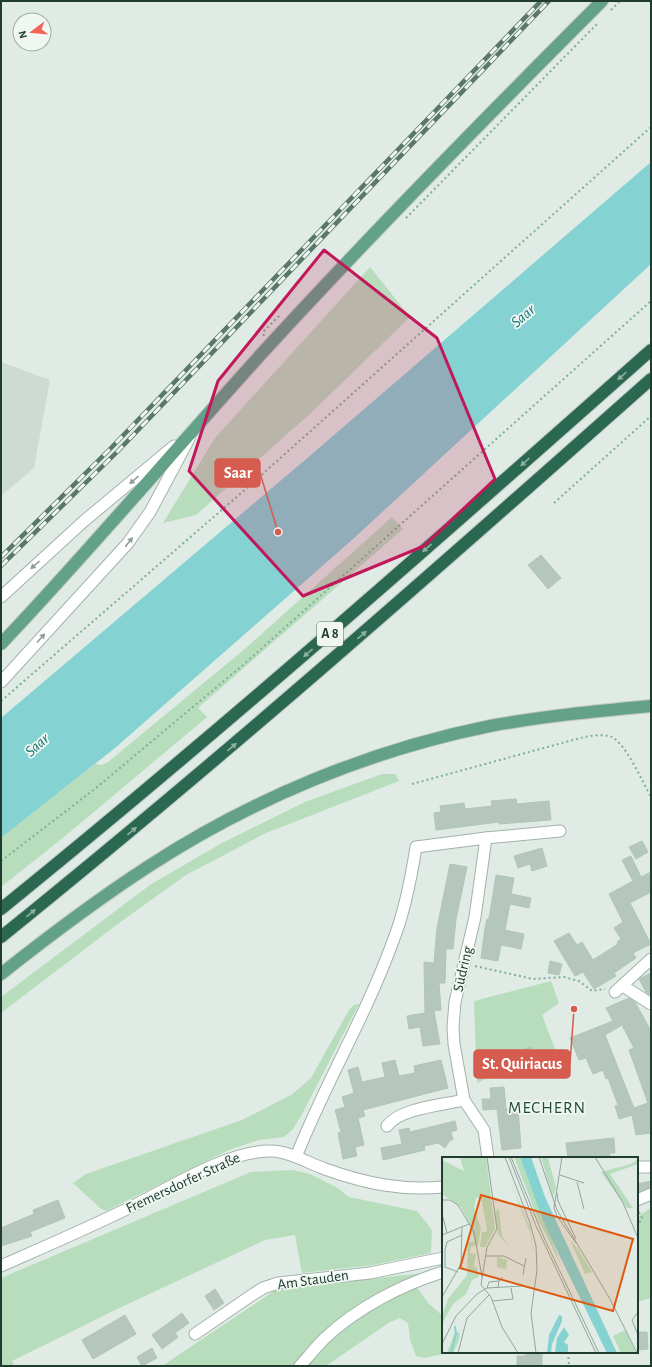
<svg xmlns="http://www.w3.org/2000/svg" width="652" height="1367" font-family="'Alegreya Sans',sans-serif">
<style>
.built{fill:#cddbd3}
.green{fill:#b7ddbc}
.water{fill:#85d2d2}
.building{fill:#b5c6bc;stroke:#b2c5ba;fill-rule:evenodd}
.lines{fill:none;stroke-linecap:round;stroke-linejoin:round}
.minor-casing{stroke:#a2b3aa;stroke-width:13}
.major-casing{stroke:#c1c8c5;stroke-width:14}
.highway-casing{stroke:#c1c8c5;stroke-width:14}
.path{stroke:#7faf98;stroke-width:2;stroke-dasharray:2 3;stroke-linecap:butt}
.minor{stroke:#fff;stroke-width:11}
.major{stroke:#63a288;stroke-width:12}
.highway{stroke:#2b6852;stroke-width:12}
.rail-casing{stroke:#5a776b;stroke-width:4.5}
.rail{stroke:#f0f7f2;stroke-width:3;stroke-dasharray:9;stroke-linecap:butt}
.oneway{fill:#8eb0a2}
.oneway2{fill:#909d98}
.marked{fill:#c2185b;fill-opacity:0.2;stroke:#c2185b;stroke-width:3;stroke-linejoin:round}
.labels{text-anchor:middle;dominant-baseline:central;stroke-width:3.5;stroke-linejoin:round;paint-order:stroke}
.shield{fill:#f0f7f2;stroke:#5e736a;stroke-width:1}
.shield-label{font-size:14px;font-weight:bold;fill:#203b30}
.street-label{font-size:15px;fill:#203b30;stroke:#f0f7f2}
.water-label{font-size:16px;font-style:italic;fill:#197778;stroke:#f0f7f2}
.quarter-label{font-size:17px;letter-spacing:1px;fill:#1c4e3a;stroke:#f0f7f2}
.inset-river{fill:none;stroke:#85d2d2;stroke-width:2}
.inset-road{fill:none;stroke:#93a59c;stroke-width:1}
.view{fill:#de580e;fill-opacity:0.15;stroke:#de580e;stroke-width:2}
.inset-edge{fill:none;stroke:#203b30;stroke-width:2}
.leader{fill:none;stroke:#d55c4e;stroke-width:1.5}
.callout-dot{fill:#d55c4e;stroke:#f0f7f2;stroke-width:1.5}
.callout{fill:#d55c4e;stroke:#d55c4e;stroke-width:1.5}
.callout-label{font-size:16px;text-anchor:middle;font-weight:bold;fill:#fff}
</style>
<rect width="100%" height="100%" fill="#dfebe4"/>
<!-- built -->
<polygon class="built" points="1,362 50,380 34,468 1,496"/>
<!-- green -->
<g class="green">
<polygon points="370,267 410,317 312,412 196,515 163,523 215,438"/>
<polygon points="392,517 403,529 198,708 207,717 64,837 1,887 1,838 95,764 102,765 108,762 246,648"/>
<polygon points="382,774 395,774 399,781 266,833 186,875 119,923 1,1013 1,997 150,885 222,843 305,802"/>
<polygon points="551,981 559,1003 542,1015 559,1059 511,1075 506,1069 477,1083 474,1001"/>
<polygon points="359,1004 302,1114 293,1129 284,1137 259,1140 229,1150 106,1211 100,1208 73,1183 86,1174 242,1120 291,1095 311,1078 349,1010 354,1005"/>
<polygon points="293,1170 310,1174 336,1187 349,1197 417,1211 432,1230 431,1253 373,1265 302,1273 295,1235 265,1240 115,1310 12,1361 14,1366 1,1366 1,1278 251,1172"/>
<polygon points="651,1208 651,1298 637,1302 637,1217"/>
<polygon points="424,1273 415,1285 429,1304 443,1316 443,1352 453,1352 424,1358 416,1356 410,1340 408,1323 400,1318 390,1322 326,1366 162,1366 277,1289"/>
</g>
<!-- water -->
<polygon class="water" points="651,162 651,264 353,539 115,748 1,838 1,718 305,460"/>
<!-- building -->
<g class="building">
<polygon points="541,555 561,578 548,589 528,565"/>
<polygon points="516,799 517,804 549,801 551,820 499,824 499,822 436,830 434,813 441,812 440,806 464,803 465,809 492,806 491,801"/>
<polygon points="642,841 648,852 636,859 629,847"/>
<polygon points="542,848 547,866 532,871 530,864 518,868 514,856"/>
<polygon points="631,856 641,877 651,872 651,892 630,903 651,944 633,953 636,958 614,973 616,976 594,989 583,972 575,976 554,941 569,933 577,945 582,942 593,960 618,944 617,942 621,939 614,928 623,922 609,894 633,881 622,860"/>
<polygon points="450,864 467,867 456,919 453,949 446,949 445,983 439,983 441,1010 434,1011 440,1044 423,1046 420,1027 409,1029 407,1016 425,1013 424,962 434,963 437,928"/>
<polygon points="496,875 514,878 511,894 531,898 529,908 510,904 505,930 524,934 521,949 501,945 498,961 481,958 485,928 487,919 489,919"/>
<polygon points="550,961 562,964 559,975 548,973"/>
<polygon points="651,973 651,996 646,992 639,979"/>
<path d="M629,998L635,1002L651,1031V1133L636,1135L632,1115L619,1119L615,1106L618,1105L608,1078L606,1079L603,1070L593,1074L586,1058L579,1060L570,1038L613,1021L606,1008ZM622,1025L634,1048L629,1050L648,1103L634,1108L605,1035Z"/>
<polygon points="531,1047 535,1060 529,1062 530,1065 521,1068 520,1066 514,1068 510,1055"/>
<polygon points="395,1060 399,1076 415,1073 414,1066 441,1060 448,1088 363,1110 365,1116 358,1118 364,1145 355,1147 357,1156 343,1159 338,1133 341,1132 335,1110 345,1107 342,1097 354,1093 348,1070 358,1067 362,1082 385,1077 382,1063"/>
<polygon points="504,1087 506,1109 518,1108 521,1148 502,1150 497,1109 483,1110 482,1099 491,1099 490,1088"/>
<polygon points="455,1121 457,1130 451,1132 453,1140 450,1140 445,1148 438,1143 424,1146 425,1150 383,1160 381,1148 402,1144 399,1130 409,1128 410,1132"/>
<polygon points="614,1138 615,1153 610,1153 610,1158 568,1158 566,1143"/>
<polygon points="651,1181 651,1187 637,1192 637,1184"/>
<polygon points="58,1200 65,1218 30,1232 32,1236 1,1246 1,1228 34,1214 33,1210"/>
<polygon points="215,1289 224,1303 214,1310 205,1296"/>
<polygon points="182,1313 189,1323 175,1333 178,1337 162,1349 152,1335"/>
<polygon points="125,1315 136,1334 93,1359 82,1340"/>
<polygon points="637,1332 647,1332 648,1349 637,1350"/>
<polygon points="152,1348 157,1358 142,1366 137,1357"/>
<polygon points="526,1352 542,1352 542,1366 517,1366 517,1356 525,1356"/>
</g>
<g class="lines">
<!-- minor casing -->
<g class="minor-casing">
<g id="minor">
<polyline points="1,597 84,521 174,446"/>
<polyline points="1,682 128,543 150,512 189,439"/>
<polyline points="486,838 475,917 455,1002 453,1027 454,1044 464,1100 484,1130 488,1158"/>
<polyline points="623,986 651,1004"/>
<polyline points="615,992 651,959"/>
<path d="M387,1126C400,1108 443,1105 464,1100"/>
<path d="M296,1157C325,1083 366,1016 393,941C405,911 411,879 416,847L486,838L560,831"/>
<polyline points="637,1167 651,1167"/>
<polyline points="637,1200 651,1194"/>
<path d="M1,1266C44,1247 88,1228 131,1207C169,1188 231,1149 273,1151C291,1152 308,1163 325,1169C364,1183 401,1191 443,1187"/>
<polyline points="195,1334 252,1295 263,1288 278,1283 370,1273 443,1258"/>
<path d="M300,1366C308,1357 316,1347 325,1338C357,1308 401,1285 443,1272"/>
</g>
</g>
<!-- major casing -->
<g class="major-casing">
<g id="major">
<path d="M1,644C91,549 176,448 264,351C374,231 487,116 602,1"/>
<path d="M1,974C49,936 98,899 149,866C252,799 370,750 490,726C544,716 597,711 651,706"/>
</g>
</g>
<!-- highway casing -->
<g class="highway-casing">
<g id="highway">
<path d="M1,909C223,729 437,540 651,350"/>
<path d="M1,937C223,758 437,569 651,379"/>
</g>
</g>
<!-- path -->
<g class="path">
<polyline points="611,10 620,1"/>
<polyline points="406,218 598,23"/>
<polyline points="264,336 263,332 279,316"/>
<polyline points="554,503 651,416"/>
<polyline points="1,701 239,495 651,127"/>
<path d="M412,784L584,737C592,736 601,734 609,736C624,739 643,783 651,797"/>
<polyline points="1,861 96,788 243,665 651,301"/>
<polyline points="475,966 533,979 564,977 579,981 592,991 605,989"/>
<polyline points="637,1227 642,1218 638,1210"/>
<polyline points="568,1352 569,1366"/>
</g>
<!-- minor -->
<use href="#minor" class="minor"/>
<!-- major -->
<use href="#major" class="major"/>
<!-- highway -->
<use href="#highway" class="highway"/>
<!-- rail casing -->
<g class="rail-casing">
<g id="rail">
<polyline points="1,557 112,447 541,1"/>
<polyline points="1,566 118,451 549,1"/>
</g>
</g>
<!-- rail -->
<use href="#rail" class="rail"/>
</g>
<!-- one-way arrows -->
<defs><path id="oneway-solid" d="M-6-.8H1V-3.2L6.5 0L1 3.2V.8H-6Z"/></defs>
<g class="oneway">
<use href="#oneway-solid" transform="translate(622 376) rotate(138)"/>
<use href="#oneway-solid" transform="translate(525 462) rotate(138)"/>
<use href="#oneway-solid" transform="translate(427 548) rotate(139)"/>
<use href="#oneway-solid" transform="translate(362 635) rotate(-41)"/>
<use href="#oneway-solid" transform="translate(308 653) rotate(139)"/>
<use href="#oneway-solid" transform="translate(232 747) rotate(-40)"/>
<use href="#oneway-solid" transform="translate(132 831) rotate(-40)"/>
<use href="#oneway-solid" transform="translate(31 913) rotate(-39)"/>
</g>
<g class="oneway2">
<use href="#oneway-solid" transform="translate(134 480) rotate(139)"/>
<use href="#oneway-solid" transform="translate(129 542) rotate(-51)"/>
<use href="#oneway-solid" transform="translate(35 565) rotate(138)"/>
<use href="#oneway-solid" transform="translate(41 638) rotate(-48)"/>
</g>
<!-- marked area -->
<path class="marked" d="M324,250L437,338L495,479L424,546L303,596L189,471L218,381Z"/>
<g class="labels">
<!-- shield labels -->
<rect class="shield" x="317" y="622" width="26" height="24" rx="3"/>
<g class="shield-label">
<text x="330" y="634">A 8</text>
</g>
<!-- street labels -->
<g class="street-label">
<text transform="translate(463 969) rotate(-77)">Südring</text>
<text transform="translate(183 1183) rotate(-25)">Fremersdorfer Straße</text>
<text transform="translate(313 1280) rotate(-8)">Am Stauden</text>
</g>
<!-- water labels -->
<g class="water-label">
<text transform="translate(523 316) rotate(-41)">Saar</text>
<text transform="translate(37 745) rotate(-42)">Saar</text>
</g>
<!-- quarter labels -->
<g class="quarter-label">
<text x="547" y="1107">MECHERN</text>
</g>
</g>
<!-- overview -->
<g transform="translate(442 1157)">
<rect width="196" height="196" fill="#dfebe4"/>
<path d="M18,0H44L53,72L43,90H38L40,75H44L45,72L39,40L34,41L32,51L39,71L36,88L29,90L28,96L34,97L32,109L35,111L37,120L30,123L24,137L11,147L0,167V158L6,142L25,118L26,86L32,84L29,69L19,50L0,37V3L22,14ZM72,0H78L120,110L96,62ZM99,0L106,1L114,31L111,40ZM196,2V7L168,17L191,51H185L159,15L189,7ZM67,22L88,70L92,101L88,75ZM57,52L60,79L68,90L56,77L53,55ZM128,83L136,92L150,115L143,117ZM55,100L65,103L64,112L55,110ZM183,173L194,196H179L171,179ZM13,175L18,176L17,183L11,196H5Z" fill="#b7ddbc"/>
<path d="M78,0H89L103,40L175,196H165L104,71ZM117,158L120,159V164L110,187L109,196H105L107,178ZM122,170L127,178L122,185L126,188V196H113L115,181Z" fill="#85d2d2"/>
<path class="inset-river" d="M9,196L14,177L13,169"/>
<path class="inset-road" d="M45,0L55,72L45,90L39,128L49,140L60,170L76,196M63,0L88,66L94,89L95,113L89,156L94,196M67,0L94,69L154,196M69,0L103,83L157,196M97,0L115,53L168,142L195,196M120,0L112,51L115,59L134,86M153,0L181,46L196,81M118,18L142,26M135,25L142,52M115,36L116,44L134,82M0,43H8L16,48L32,75L40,120M1,60L5,76M0,78L27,67M44,99H62L82,109M16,115L3,110V93L5,85L20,78M81,118L84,101M45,131L47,125L57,124M56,131L57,124L61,120M0,140L19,107L20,70M50,144L71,142L69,131M196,155L190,163L196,178M0,187L14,159L35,137L45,131L81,129M16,196L25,161L47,138"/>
<path class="view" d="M39,38L191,82L171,154L18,111Z"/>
<rect width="196" height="196" class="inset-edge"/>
</g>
<!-- callouts -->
<path class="leader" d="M278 532L260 473M574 1009L570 1064"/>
<g class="callout-dot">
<circle cx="278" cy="532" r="4"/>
<circle cx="574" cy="1009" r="4"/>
</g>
<g class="callout">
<rect x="215" y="459" width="45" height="28" rx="4"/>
<rect x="474" y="1050" width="96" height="28" rx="4"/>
</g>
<g class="callout-label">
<text x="238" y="478">Saar</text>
<text x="522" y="1069">St. Quiriacus</text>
</g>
<!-- border -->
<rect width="652" height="1367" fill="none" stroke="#203b30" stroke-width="4"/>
<!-- north arrow -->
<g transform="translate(32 32) rotate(254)"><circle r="19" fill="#f0f7f2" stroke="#9daca4"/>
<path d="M0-3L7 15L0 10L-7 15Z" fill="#f56253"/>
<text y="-6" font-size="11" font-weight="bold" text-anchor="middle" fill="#203b30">N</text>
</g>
</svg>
